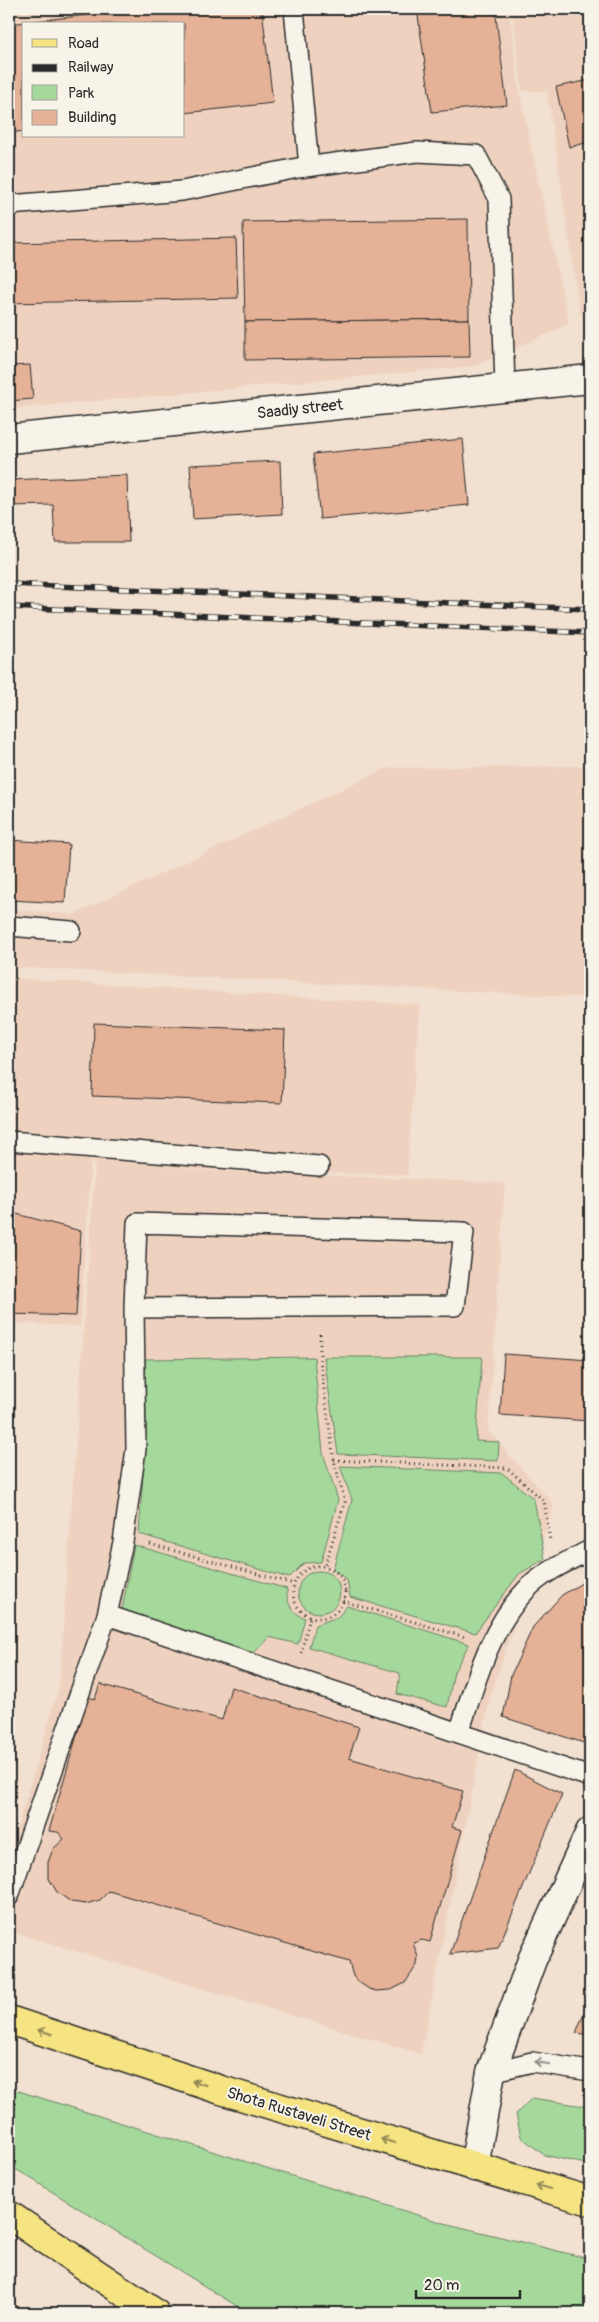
<svg xmlns="http://www.w3.org/2000/svg" width="599" height="2322" font-family="Pangolin,sans-serif">
<style>
.built{fill:#eed2bf;fill-rule:evenodd}
.green{fill:#a5d99c;stroke:#688264}
.building{fill:#e5b297;stroke:#2b2b2b}
.lines{fill:none;stroke-linecap:round;stroke-linejoin:round}
.lane-casing{stroke:#2b2b2b;stroke-width:22}
.street-casing{stroke:#2b2b2b;stroke-width:31}
.primary-casing{stroke:#2b2b2b;stroke-width:31}
.path{stroke:#2b2b2b;stroke-width:3;stroke-dasharray:1 4;stroke-linecap:butt}
.lane{stroke:#f7f3e8;stroke-width:19}
.street{stroke:#f7f3e8;stroke-width:28}
.primary{stroke:#f6e381;stroke-width:28}
.rail-casing{stroke:#2b2b2b;stroke-width:5.5}
.rail{stroke:#f7f3e8;stroke-width:4;stroke-dasharray:11;stroke-linecap:butt}
.oneway{stroke:#908756}
.oneway2{stroke:#918f8a}
.labels{text-anchor:middle;dominant-baseline:central;stroke-width:4;stroke-linejoin:round;paint-order:stroke}
.street-label{font-size:16px;fill:#2b2b2b;stroke:#f7f3e8}
</style>
<rect width="100%" height="100%" fill="#f2e0d0"/>
<filter id="ink" filterUnits="userSpaceOnUse"><feTurbulence type="fractalNoise" baseFrequency=".02" numOctaves="2"/><feDisplacementMap in="SourceGraphic" scale="10" xChannelSelector="R" yChannelSelector="G"/><feConvolveMatrix kernelMatrix="1 2 1 2 8 2 1 2 1" color-interpolation-filters="sRGB"/></filter>
<g filter="url(#ink)">
<!-- built -->
<g class="built">
<path d="M9,9H509L520,94L569,324L475,366L9,409ZM24,24H184V136H24Z"/>
<polygon points="512,9 590,9 590,313 580,314 547,91 522,91"/>
<polygon points="590,766 590,998 9,967 9,909 73,915 387,768"/>
<polygon points="9,978 420,1005 407,1175 163,1169 505,1183 488,1431 554,1505 490,1697 421,2054 9,1931 9,1855 59,1687 95,1167 91,1157 80,1326 9,1323"/>
</g>
<!-- green -->
<g class="green">
<polygon points="314,1357 323,1453 338,1500 321,1562 304,1563 289,1578 139,1534 146,1428 145,1359"/>
<polygon points="324,1357 482,1357 476,1441 499,1442 498,1461 338,1454"/>
<polygon points="340,1466 502,1473 534,1499 545,1559 519,1574 475,1633 350,1597 347,1580 333,1569 352,1500"/>
<path d="M134,1545L287,1589C286,1603 292,1613 305,1618L298,1644L269,1637L254,1653L121,1615Z"/>
<circle cx="319" cy="1592" r="21"/>
<polygon points="347,1606 469,1644 454,1672 447,1707 397,1694 400,1673 309,1647 315,1625 338,1617"/>
<polygon points="9,2088 440,2222 590,2259 590,2313 248,2313 9,2165"/>
<polygon points="532,2098 590,2107 590,2165 544,2155 521,2137 516,2114"/>
</g>
<!-- building -->
<g class="building">
<polygon points="140,9 262,9 273,103 184,113 184,24 24,24 24,131 9,133 9,24"/>
<polygon points="417,9 495,9 507,105 432,112"/>
<polygon points="590,80 590,142 569,147 556,87"/>
<polygon points="468,219 469,319 245,322 243,222"/>
<polygon points="236,238 238,298 9,303 9,243"/>
<polygon points="469,319 470,357 245,360 245,322"/>
<polygon points="30,365 33,399 9,401 9,366"/>
<polygon points="463,439 469,505 320,519 313,454"/>
<polygon points="280,461 282,514 193,519 190,465"/>
<polygon points="127,475 129,542 55,542 53,505 9,506 9,480"/>
<polygon points="9,840 69,844 65,903 9,900"/>
<polygon points="94,1023 285,1030 282,1103 92,1096"/>
<polygon points="9,1212 81,1231 76,1316 9,1314"/>
<polygon points="504,1354 590,1360 590,1421 500,1415"/>
<polygon points="590,1578 590,1730 587,1744 503,1717 511,1675 533,1627 562,1595"/>
<polygon points="100,1684 222,1720 231,1687 359,1727 349,1758 463,1791 452,1827 462,1830 430,1942 422,1940 413,1943 418,1957 417,1965 405,1983 391,1990 376,1991 369,1989 357,1981 353,1976 349,1962 109,1891 100,1900 86,1904 71,1902 57,1892 48,1877 48,1862 53,1849 64,1839 58,1832 49,1831 88,1697 95,1699"/>
<polygon points="515,1770 562,1794 498,1948 450,1954"/>
<polygon points="590,1998 590,2035 576,2033"/>
</g>
<g class="lines">
<!-- lane casing -->
<g class="lane-casing">
<g id="lane">
<polyline points="294,9 309,166"/>
<polyline points="9,205 182,191 298,168 417,152 476,155 499,199 505,387"/>
<polyline points="9,926 71,931"/>
<polyline points="9,1141 319,1166"/>
<polyline points="107,1615 590,1777"/>
<path d="M459,1733C475,1683 490,1626 528,1588C545,1571 569,1561 590,1550"/>
<polyline points="9,1896 107,1615 123,1542 136,1449 134,1308 137,1223 464,1232 455,1306 134,1308"/>
<polyline points="491,2072 532,2062 590,2071"/>
</g>
</g>
<!-- street casing -->
<g class="street-casing">
<g id="street">
<polyline points="9,439 590,379"/>
<polyline points="474,2167 491,2072 532,1960 590,1832"/>
</g>
</g>
<!-- primary casing -->
<g class="primary-casing">
<g id="primary">
<polyline points="9,2020 221,2090 590,2201"/>
<polyline points="9,2215 155,2313"/>
</g>
</g>
<!-- path -->
<g class="path">
<polyline points="320,1334 320,1360 334,1460 345,1502 324,1568"/>
<polyline points="334,1460 507,1468 544,1501 550,1541"/>
<polyline points="150,1544 294,1584"/>
<circle cx="319" cy="1592" r="26"/>
<polyline points="343,1601 465,1637"/>
<polyline points="301,1653 310,1617"/>
</g>
<!-- lane -->
<use href="#lane" class="lane"/>
<!-- street -->
<use href="#street" class="street"/>
<!-- primary -->
<use href="#primary" class="primary"/>
<!-- rail casing -->
<g class="rail-casing">
<g id="rail">
<polyline points="9,584 590,609"/>
<polyline points="9,607 590,633"/>
</g>
</g>
<!-- rail -->
<use href="#rail" class="rail"/>
</g>
<!-- one-way arrows -->
<defs><path id="oneway-shaft" d="M-6 0H5M1.5-3L5.5 0L1.5 3" fill="none" stroke-width="1.6" stroke-linecap="round" stroke-linejoin="round" transform="scale(1.25)"/></defs>
<g class="oneway">
<use href="#oneway-shaft" transform="translate(45 2032) rotate(-162)"/>
<use href="#oneway-shaft" transform="translate(199 2083) rotate(-162)"/>
<use href="#oneway-shaft" transform="translate(388 2141) rotate(-163)"/>
<use href="#oneway-shaft" transform="translate(543 2187) rotate(-164)"/>
</g>
<use class="oneway2" href="#oneway-shaft" transform="translate(542 2063) rotate(-171)"/>
</g>
<g class="labels">
<!-- street labels -->
<g class="street-label">
<text transform="translate(300 409) rotate(-6)">Saadiy street</text>
<text transform="translate(299 2114) rotate(17)">Shota Rustaveli Street</text>
</g>
</g>
<!-- margin -->
<rect width="599" height="2322" fill="none" stroke="#f7f3e8" stroke-width="30"/>
<rect x="15" y="15" width="569" height="2292" fill="none" stroke="#2b2b2b" stroke-width="2" filter="url(#ink)"/>
<!-- legend -->
<rect x="22" y="22" width="162" height="115" fill="#f7f3e8" stroke="#a5a39c"/>
<rect x="32" y="39" width="25" height="8" fill="#f6e381" stroke="#a5a39c"/>
<text x="68" y="48" font-size="15" fill="#2b2b2b">Road</text>
<rect x="32" y="64" width="25" height="8" fill="#2b2b2b" stroke="#a5a39c"/>
<text x="68" y="72" font-size="15" fill="#2b2b2b">Railway</text>
<rect x="32" y="85" width="25" height="15" fill="#a5d99c" stroke="#a5a39c"/>
<text x="68" y="98" font-size="15" fill="#2b2b2b">Park</text>
<rect x="32" y="110" width="25" height="15" fill="#e5b297" stroke="#a5a39c"/>
<text x="68" y="122" font-size="15" fill="#2b2b2b">Building</text>
<!-- scale -->
<path d="M416 2290v8h104v-8" fill="none" stroke="#2b2b2b" stroke-width="2.5"/>
<text x="424" y="2290" font-size="15" fill="#2b2b2b" stroke="#f7f3e8" stroke-width="4" paint-order="stroke">20 m</text>
</svg>
